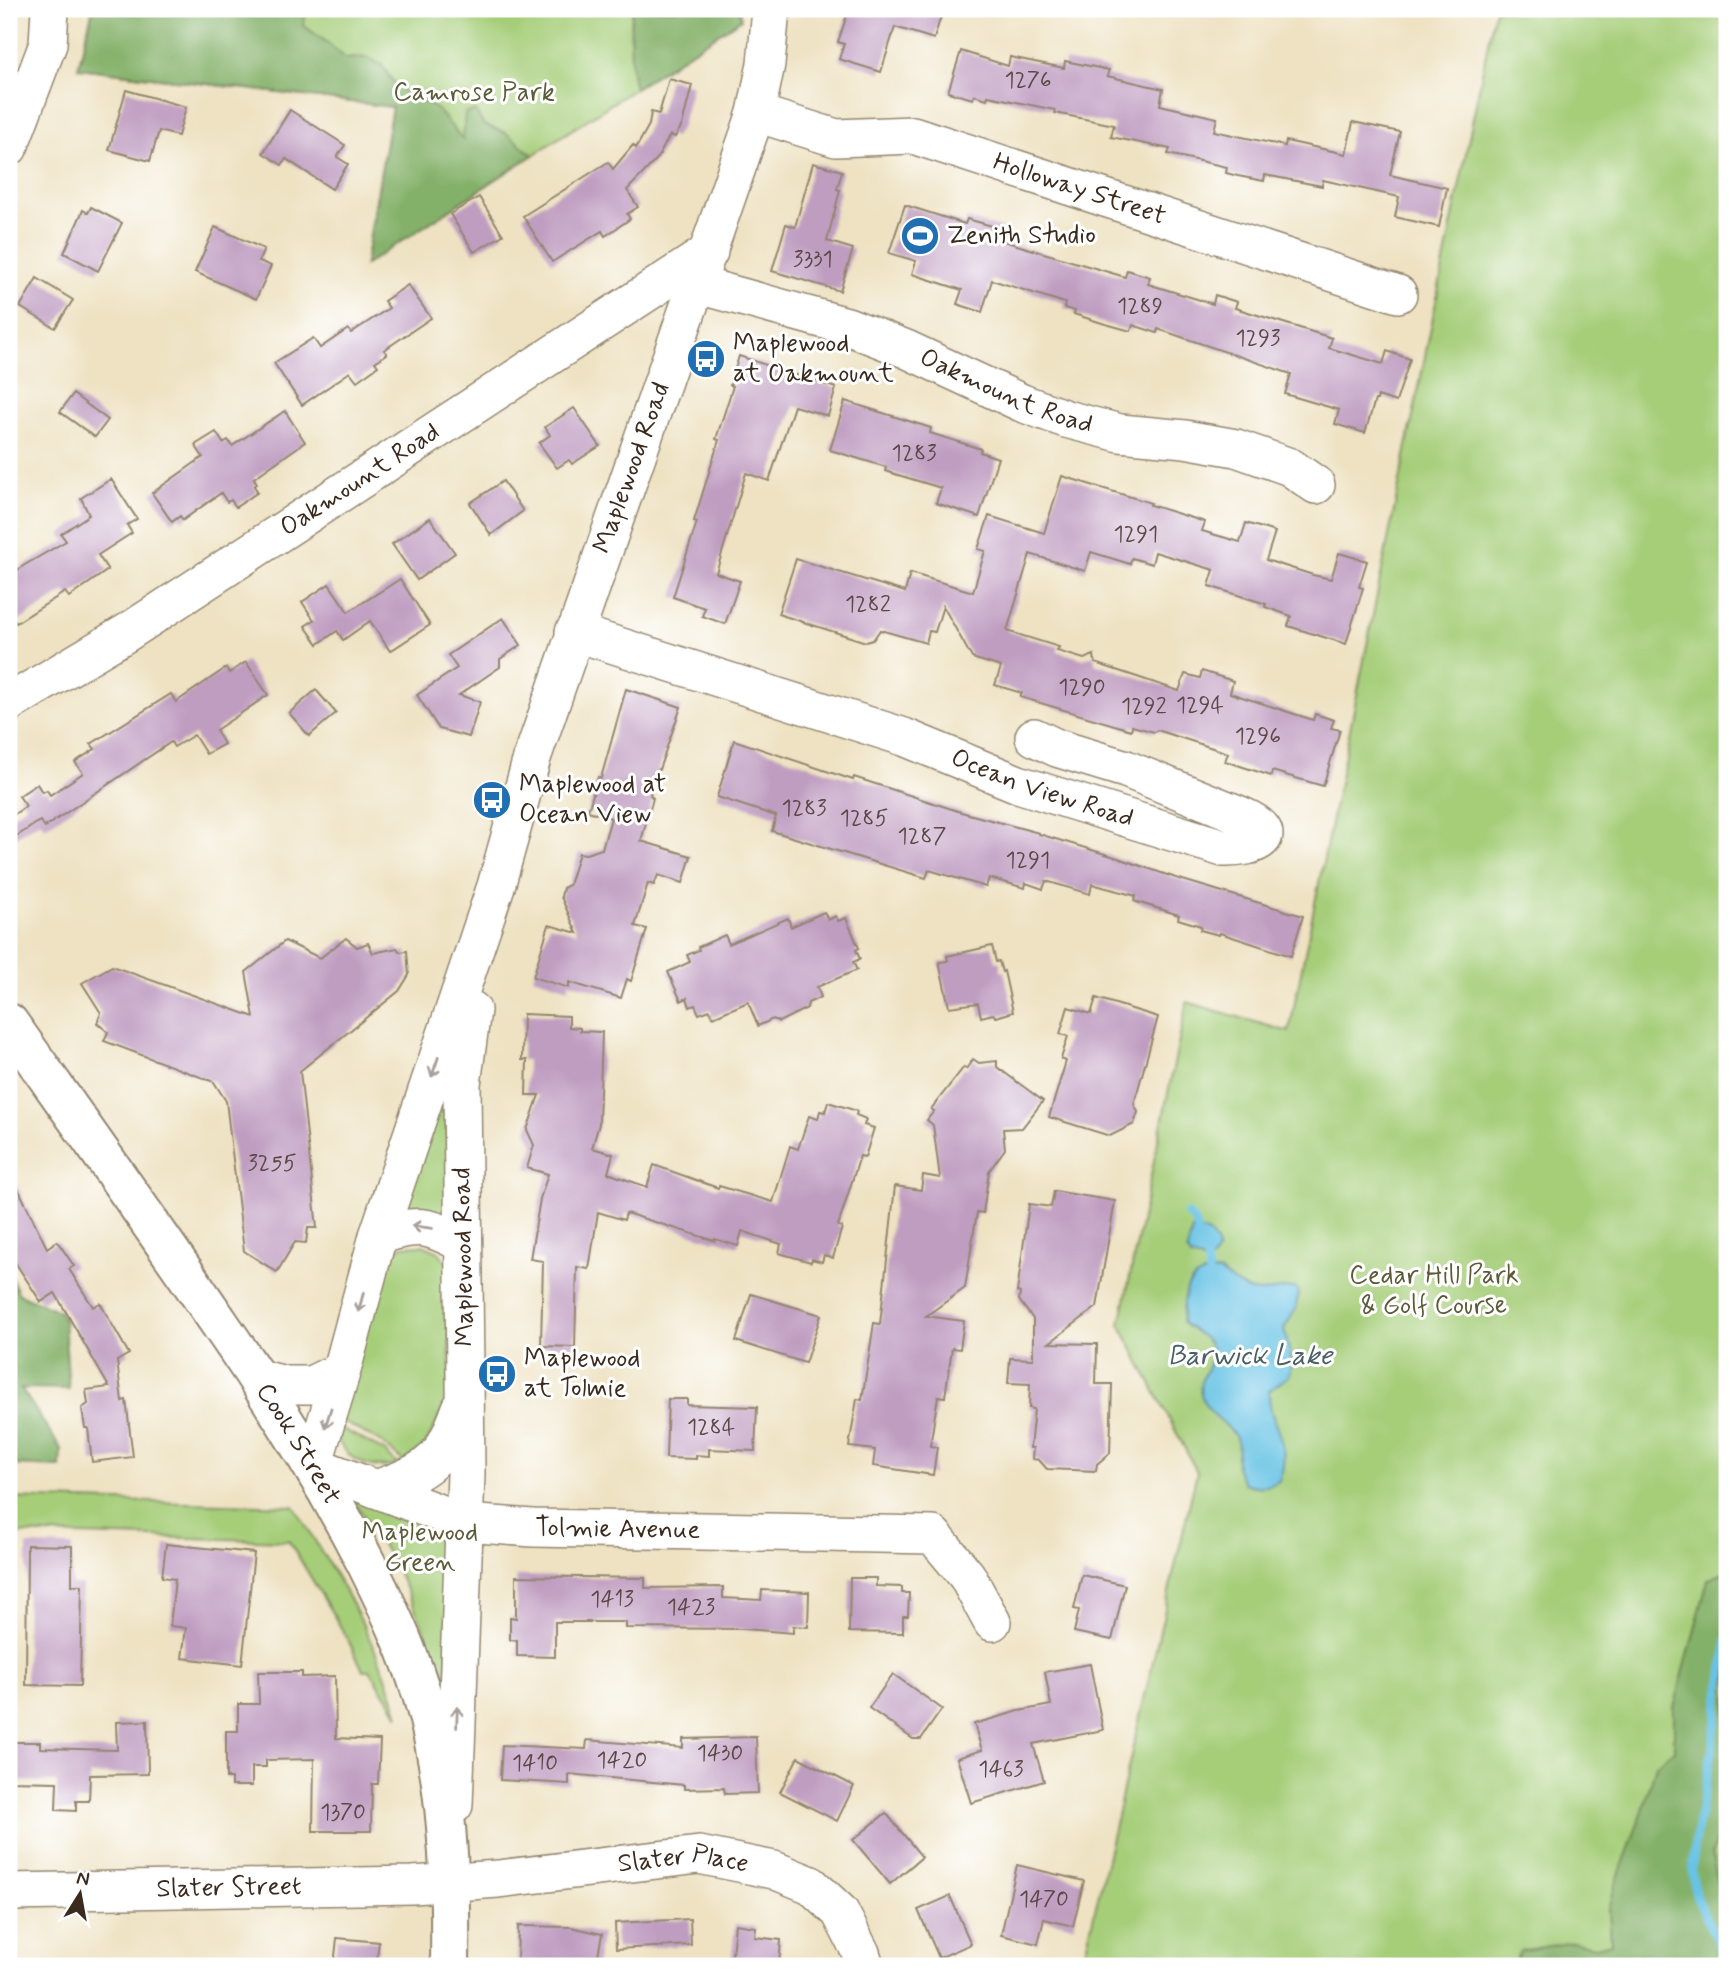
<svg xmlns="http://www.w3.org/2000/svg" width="1736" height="1975" font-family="Mynerve,sans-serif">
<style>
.green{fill:#a6ce79;stroke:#707c4c;stroke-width:2}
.forest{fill:#84b169;stroke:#606e44;stroke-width:2}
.water{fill:#67c3e5;stroke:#517682;stroke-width:2}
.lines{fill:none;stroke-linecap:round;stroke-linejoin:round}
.stream{stroke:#67c3e5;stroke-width:8}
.building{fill:#bf9dc1}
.minor-casing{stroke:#948670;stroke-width:40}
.major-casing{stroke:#948670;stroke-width:42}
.minor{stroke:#fff;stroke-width:37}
.major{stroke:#fff;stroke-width:38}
.oneway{stroke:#a79f9a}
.labels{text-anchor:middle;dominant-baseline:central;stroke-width:6;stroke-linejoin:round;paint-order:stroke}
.number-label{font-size:23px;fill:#5c4747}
.park-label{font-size:26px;fill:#5b5b39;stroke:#fff}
.street-label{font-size:26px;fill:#3b2a1e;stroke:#fff}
.poi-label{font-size:26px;fill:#3b2a1e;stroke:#fff;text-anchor:start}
.water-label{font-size:28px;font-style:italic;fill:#4a6064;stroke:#fff}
</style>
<rect width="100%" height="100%" fill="#fff"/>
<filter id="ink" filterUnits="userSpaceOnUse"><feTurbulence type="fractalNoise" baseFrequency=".0143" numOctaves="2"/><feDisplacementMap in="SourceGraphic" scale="14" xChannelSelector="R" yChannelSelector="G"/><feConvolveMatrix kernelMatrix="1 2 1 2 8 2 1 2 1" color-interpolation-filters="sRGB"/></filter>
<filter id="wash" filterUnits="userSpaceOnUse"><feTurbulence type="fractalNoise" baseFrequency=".00686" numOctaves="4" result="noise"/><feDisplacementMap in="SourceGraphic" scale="28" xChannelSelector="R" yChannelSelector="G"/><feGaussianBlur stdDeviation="1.57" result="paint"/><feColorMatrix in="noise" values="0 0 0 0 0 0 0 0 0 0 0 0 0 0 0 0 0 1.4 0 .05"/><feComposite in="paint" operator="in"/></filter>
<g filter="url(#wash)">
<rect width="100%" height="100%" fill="#eee2c2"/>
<!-- green -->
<g class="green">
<polygon points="93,9 739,9 741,19 365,265 392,107 78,68"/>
<polygon points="1495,9 1727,9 1727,1966 1082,1966 1197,1472 1120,1324 1187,1002 1289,1032"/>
<polygon points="446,1069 450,1220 400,1213"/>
<polygon points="423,1245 439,1252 449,1266 450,1394 426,1444 404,1462 381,1442 336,1418 388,1256 403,1246"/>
<path d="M335,1425L384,1451L398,1465C368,1472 337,1457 335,1425Z"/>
<path d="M345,1488L449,1525L447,1692C432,1647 415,1604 392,1562C378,1536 361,1512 345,1488Z"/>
<path d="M9,1498L294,1506C336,1576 377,1637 399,1716L370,1670H363L346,1636L289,1541L9,1533Z"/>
</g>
<!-- forest -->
<g class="forest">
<polygon points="93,9 307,9 303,25 328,43 346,59 366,57 382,65 393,82 411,96 437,109 463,140 465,113 475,111 484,125 506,133 533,155 365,265 392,107 78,68"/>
<path d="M633,9H739L741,19L635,88C630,72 629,25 633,9Z"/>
<polygon points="9,1273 19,1294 59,1311 64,1321 69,1389 21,1388 61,1449 60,1467 9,1465"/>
<polygon points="1727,1570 1727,1801 1712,1855 1721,1898 1727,1906 1727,1966 1513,1966 1520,1951 1573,1942 1596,1947 1611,1943 1609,1909 1615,1886 1643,1810 1656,1765 1674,1750 1674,1708 1708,1580"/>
</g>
<!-- water -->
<g class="water">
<path d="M1192,1230C1212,1228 1229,1251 1207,1262L1191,1257L1187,1250Z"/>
<path d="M1209,1272H1220C1238,1286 1248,1295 1272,1291C1281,1289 1287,1287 1295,1288L1298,1292L1296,1309L1284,1329L1292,1361L1289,1376L1269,1391C1268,1427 1294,1441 1279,1481C1267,1488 1257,1488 1244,1483C1242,1479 1238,1473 1237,1469C1235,1457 1241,1447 1235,1436C1225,1420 1206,1414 1201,1394C1196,1375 1221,1360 1208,1342C1202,1334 1190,1330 1182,1322C1185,1298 1181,1279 1209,1272Z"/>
</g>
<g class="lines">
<!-- stream -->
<g class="stream">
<polyline points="1187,1214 1194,1221 1197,1229"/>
<polyline points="1207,1262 1209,1272"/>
<polyline points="1727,1641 1712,1751 1694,1846 1692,1872 1696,1897 1721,1949 1727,1955"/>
</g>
</g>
<g id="blocks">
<!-- building -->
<g class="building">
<polygon points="849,9 917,9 941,16 934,39 895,27 881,72 839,59 844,44 838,42"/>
<polygon points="961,51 1008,66 1010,57 1064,68 1065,61 1109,70 1107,76 1163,89 1160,105 1217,118 1214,131 1285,146 1286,141 1346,154 1353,122 1400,132 1390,175 1447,188 1439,227 1395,217 1399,197 1323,180 1322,186 1265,175 1264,181 1238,176 1226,173 1227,167 1168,154 1170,149 1111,137 1114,125 1055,113 1055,110 988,96 987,99 974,95 973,99 948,92"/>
<polygon points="669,79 692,85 682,125 675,137 670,135 657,159 627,190 638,207 627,214 630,219 605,236 602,231 552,262 523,216 608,162 613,169 633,145 636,148 649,125 651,112 659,114"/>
<polygon points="126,90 186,107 178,136 159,131 150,161 109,150"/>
<polygon points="290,110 345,145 337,157 348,164 332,189 286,159 282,165 263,153"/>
<polygon points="813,163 842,171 837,189 840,190 827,241 853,249 840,291 772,271 786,224 795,227"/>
<polygon points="479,197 503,235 474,252 450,214"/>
<polygon points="905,205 965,224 967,219 1003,229 1000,240 1125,277 1127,270 1150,277 1148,284 1213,304 1215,295 1237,302 1235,308 1332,338 1329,348 1383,364 1387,351 1410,359 1396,402 1378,396 1377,400 1375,400 1365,433 1335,424 1339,410 1285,394 1291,374 1158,329 1157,333 1133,325 1131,331 1102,323 1074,314 1075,311 1064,308 1065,303 992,280 982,312 957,304 962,290 912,274 916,261 889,253"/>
<polygon points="91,207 122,223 98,271 64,253 83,210 88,213"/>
<polygon points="215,227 264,249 259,261 271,266 256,299 195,272"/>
<polygon points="37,278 73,300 55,328 20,307"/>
<polygon points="408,285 431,318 384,350 387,354 375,362 378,366 357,381 350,372 302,405 274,363 313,338 320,348 348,329 351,333 389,308 384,301"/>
<polygon points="739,356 836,388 828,416 794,406 769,481 746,473 716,573 740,581 725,624 702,616 705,608 673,597 697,522 694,521 719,440 716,439 733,386 730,385"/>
<polygon points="73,394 108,420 95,437 60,412"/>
<polygon points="845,401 931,428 930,433 981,449 980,452 998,458 979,517 936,503 941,488 885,471 886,467 830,450"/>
<polygon points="574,408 600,446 572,464 569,460 557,468 539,443 550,435 545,427"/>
<polygon points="285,411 305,442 254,478 257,484 254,486 258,492 236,507 231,500 227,502 221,493 183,520 180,516 172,522 152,493 203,457 195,445 216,432 223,443 228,440 232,446"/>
<polygon points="1062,476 1151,503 1150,505 1205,522 1202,531 1240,542 1246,523 1275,532 1266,560 1313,575 1331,579 1339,553 1367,561 1359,587 1363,588 1346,644 1288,626 1291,616 1265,607 1266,604 1209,586 1214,570 1155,552 1152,564 1132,558 1130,564 1091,552 1085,571 1030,554 1007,631 1059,647 1057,651 1084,659 1094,655 1095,663 1179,691 1185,674 1200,678 1202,671 1233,681 1230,693 1313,720 1315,714 1334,720 1331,728 1340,730 1323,786 1272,771 1271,776 1225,761 1228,753 1157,730 1154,732 1132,726 1131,730 1020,697 1022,693 995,685 1001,667 972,658 943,606 935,632 929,631 926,643 880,630 873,640 866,642 778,614 796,559 905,592 910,573 973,592 985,551 978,549 989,516 1044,533"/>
<polygon points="111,479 137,519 127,525 132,533 98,555 108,570 69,597 65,592 16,623 9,612 9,577 23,566 66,541 61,534 89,515 81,498"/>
<polygon points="503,481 523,511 491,535 470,503"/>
<polygon points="430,518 455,553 417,580 392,544"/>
<polygon points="400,579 430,625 390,651 370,621 343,640 337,631 318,644 305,626 314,620 302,602 329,584 348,612"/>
<polygon points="503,618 521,645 500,659 500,667 459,695 480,702 469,737 439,729 417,695 457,668 448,655"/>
<polygon points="246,662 268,695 216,730 224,744 206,754 194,735 174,747 171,742 45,827 40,821 9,841 9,818 26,806 19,796 37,784 42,792 47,790 50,795 83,773 75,762 95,749 91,744 171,694 176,702 226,668 229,673"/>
<polygon points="626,689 681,707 650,795 653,798 641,841 691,856 683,883 658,875 654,885 648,883 635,926 647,929 631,981 627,979 621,998 569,982 569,988 533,977 549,925 577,933 561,897 563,888 569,885 579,853 586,854 602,849 611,818 588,811 598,777 601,778"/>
<polygon points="316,690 336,713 309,736 289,713"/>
<polygon points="734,740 853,780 854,777 961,812 1039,833 1039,834 1115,857 1176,878 1303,916 1291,956 1220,933 1219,935 1200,930 1201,926 1178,919 1179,915 1134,901 1136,896 1092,884 1090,894 1046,881 1043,889 1026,883 1025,888 989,878 986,887 929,870 926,878 772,831 776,816 717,797"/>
<polygon points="824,912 828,920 836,916 838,921 846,918 859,948 856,950 860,959 853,962 857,970 817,987 821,997 808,1003 807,1008 779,1022 773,1019 758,1026 748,1002 713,1017 710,1010 699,1014 695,1005 690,1007 687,998 681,1001 668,972 690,962 687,955 699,950 698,947 725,935 729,944 788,918 791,927"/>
<polygon points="346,938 357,947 368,943 373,953 397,948 400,952 407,951 409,975 399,991 300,1071 317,1228 308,1228 306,1243 295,1242 277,1272 244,1251 226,1101 214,1082 104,1041 108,1032 97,1023 101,1013 82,983 112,966 254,1017 246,972 285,941 320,958"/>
<polygon points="992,946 996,962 999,961 1002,972 1004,971 1013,1012 996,1017 993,1014 981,1017 978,1003 949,1007 939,962 948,961 947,956"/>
<polygon points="1096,998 1158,1017 1134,1104 1138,1112 1134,1124 1110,1136 1049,1117 1066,1061 1061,1059 1068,1036 1060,1034 1068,1007 1091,1014"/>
<polygon points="523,1014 569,1016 569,1027 580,1028 580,1031 602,1032 599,1124 592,1148 613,1154 608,1173 647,1187 654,1165 718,1188 719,1186 773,1202 790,1146 798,1149 809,1116 818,1119 820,1111 825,1112 828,1102 857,1111 856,1115 866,1119 864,1125 874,1128 865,1157 860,1156 838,1226 842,1227 833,1258 824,1255 822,1262 812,1259 811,1262 779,1253 781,1244 742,1231 738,1246 715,1239 715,1241 626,1213 624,1220 598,1212 589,1269 577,1267 575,1347 541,1346 543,1261 530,1259 540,1199 548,1174 527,1168 534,1145 527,1130 539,1095 526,1095 527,1060 522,1060"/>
<polygon points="973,1059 979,1063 997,1061 997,1067 1043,1101 1022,1128 1003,1129 1005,1149 989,1171 983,1213 977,1212 965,1288 926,1316 964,1321 960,1349 952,1348 945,1397 938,1396 930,1446 937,1447 933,1475 873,1466 875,1450 849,1447 857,1399 862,1400 874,1323 880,1324 895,1186 921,1190 923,1175 940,1178 933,1125 927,1120 934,1111 931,1109 964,1067 966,1069"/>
<polygon points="9,1170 47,1248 57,1241 74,1266 69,1269 93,1307 100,1303 129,1354 117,1361 122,1401 126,1400 133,1457 92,1462 88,1428 85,1428 82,1408 88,1404 86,1390 109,1387 55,1293 41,1302 9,1253"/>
<polygon points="1054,1191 1115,1201 1097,1307 1049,1343 1097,1344 1096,1384 1112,1384 1110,1453 1097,1464 1096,1471 1047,1469 1039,1460 1032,1459 1033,1448 1030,1448 1034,1409 1029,1408 1030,1384 1008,1383 1010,1358 1033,1359 1033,1319 1019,1300 1020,1293 1017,1292 1029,1204 1051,1207"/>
<polygon points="751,1294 821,1315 805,1363 736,1341"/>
<polygon points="668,1399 687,1399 687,1405 757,1407 755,1451 709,1449 709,1456 696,1455 696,1459 666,1458"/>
<polygon points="166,1544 254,1553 242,1665 182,1658 186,1628 170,1626 175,1579 162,1577"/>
<polygon points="27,1545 72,1546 72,1585 82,1585 80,1686 26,1685"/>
<polygon points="1082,1575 1125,1585 1112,1640 1074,1632 1079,1610 1074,1609"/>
<polygon points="516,1576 645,1578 645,1588 723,1587 723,1598 761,1600 762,1590 809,1592 808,1627 793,1626 793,1633 745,1629 626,1628 626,1622 555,1622 555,1657 517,1656 517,1640 510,1640 510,1617 516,1618"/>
<polygon points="850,1578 876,1578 876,1586 902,1587 902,1593 909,1593 908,1616 903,1616 903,1633 849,1632"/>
<polygon points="1090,1664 1103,1730 1033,1744 1044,1781 971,1803 957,1758 982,1750 974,1724 1019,1711 1051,1705 1045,1672"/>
<polygon points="258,1672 302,1672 302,1677 335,1676 336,1738 380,1740 378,1784 372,1784 371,1831 313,1831 314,1759 266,1760 266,1767 252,1767 252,1786 231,1786 231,1778 226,1778 226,1731 238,1731 238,1704 259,1704"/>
<polygon points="893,1674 942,1709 921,1739 913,1739 869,1708"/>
<polygon points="147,1721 148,1774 90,1775 89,1801 76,1801 76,1811 56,1810 57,1782 9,1781 9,1742 40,1742 40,1748 117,1750 116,1722"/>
<polygon points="756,1737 758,1793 725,1794 724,1788 684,1789 684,1785 569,1774 569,1784 500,1780 502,1745 586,1749 587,1740 683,1748 683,1739"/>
<polygon points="798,1757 854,1786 837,1821 780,1792"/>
<polygon points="886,1813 922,1857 890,1884 853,1840"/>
<polygon points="1017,1865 1084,1881 1073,1926 1044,1919 1038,1944 1001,1935"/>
<polygon points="950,1896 971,1944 939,1958 918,1910"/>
<polygon points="690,1919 691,1945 616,1949 615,1923"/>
<polygon points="735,1924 756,1927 755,1937 781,1940 779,1966 731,1966"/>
<polygon points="518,1926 571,1927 602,1934 596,1966 517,1966"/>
<polygon points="337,1938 379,1942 376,1966 334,1966"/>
</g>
</g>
</g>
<g filter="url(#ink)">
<use href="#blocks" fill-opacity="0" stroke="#948670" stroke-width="2"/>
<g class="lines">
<!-- minor casing -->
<g class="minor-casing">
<g id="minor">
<path id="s1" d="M771,9L766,64L756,113L532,758L496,886L378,1236L342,1370L313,1465L465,1523L533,1528L933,1535L967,1576L992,1622"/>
<path id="s2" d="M756,113L836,138L913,135L1398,294"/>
<polyline points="9,147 48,44 50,9"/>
<path id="s3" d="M698,285L847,326L906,349L1022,403L1066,419L1120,433L1185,439L1236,448L1290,467L1316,485"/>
<path id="s4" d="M574,632L904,737L1018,784L1223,848C1256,849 1287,835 1240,815L1126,769L1057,748L1034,737"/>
<path id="s5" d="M9,703L128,632L709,252"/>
<path d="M378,1236C417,1223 427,1224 463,1244"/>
<polyline points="257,1378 285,1385 311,1385 342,1370"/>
<path d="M376,1489C430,1470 441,1463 461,1408"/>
<polyline points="454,1805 466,1474 462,1084 472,1010"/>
<path id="s6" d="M9,1892L413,1885L498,1879L699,1855L774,1870L811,1885L840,1912L861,1953L865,1966"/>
</g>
</g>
<!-- major casing -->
<g class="major-casing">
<g id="major">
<path id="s7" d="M9,1023C81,1125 154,1227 224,1330C276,1405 324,1481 366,1563C394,1619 420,1675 433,1737C449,1813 451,1890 450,1966"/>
</g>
</g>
<!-- minor -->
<use href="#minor" class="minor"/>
<!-- major -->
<use href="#major" class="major"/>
</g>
<!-- one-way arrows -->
<defs><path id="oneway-shaft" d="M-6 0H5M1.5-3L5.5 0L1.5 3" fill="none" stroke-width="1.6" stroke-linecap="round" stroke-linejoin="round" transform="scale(1.75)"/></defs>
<g class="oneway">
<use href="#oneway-shaft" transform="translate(435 1067) rotate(109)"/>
<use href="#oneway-shaft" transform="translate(422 1227) rotate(-173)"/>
<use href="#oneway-shaft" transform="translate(361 1302) rotate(105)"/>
<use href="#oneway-shaft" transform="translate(328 1418) rotate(107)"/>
<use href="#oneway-shaft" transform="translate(457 1717) rotate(-88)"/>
</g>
</g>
<!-- icons -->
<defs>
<g id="stadium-disc" transform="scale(2.0125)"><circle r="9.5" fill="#1f6fb2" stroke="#fff"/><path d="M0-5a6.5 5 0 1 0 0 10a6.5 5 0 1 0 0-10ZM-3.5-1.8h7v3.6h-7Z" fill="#fff"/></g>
<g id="bus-disc" transform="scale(2.0125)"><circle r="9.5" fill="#1f6fb2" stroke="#fff"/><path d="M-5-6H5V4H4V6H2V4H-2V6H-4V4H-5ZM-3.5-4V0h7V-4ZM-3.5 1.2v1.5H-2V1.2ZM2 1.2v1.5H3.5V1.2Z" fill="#fff"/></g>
</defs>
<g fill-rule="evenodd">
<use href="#stadium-disc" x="920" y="236"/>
<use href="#bus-disc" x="706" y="359"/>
<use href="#bus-disc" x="492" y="800"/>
<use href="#bus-disc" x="497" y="1374"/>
</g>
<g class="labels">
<!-- number labels -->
<g class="number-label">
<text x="1028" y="81">1276</text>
<text x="813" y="260">3331</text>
<text x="1140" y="307">1289</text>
<text x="1258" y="339">1293</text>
<text x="914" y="454">1283</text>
<text x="1136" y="535">1291</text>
<text x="868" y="605">1282</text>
<text x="1082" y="688">1290</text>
<text x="1200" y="706">1294</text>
<text x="1144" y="707">1292</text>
<text x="1258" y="737">1296</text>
<text x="804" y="809">1283</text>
<text x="864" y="819">1285</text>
<text x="922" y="837">1287</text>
<text x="1028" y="861">1291</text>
<text x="272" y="1164">3255</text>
<text x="711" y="1428">1284</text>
<text x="612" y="1600">1413</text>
<text x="691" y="1608">1423</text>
<text x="720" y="1754">1430</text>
<text x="622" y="1761">1420</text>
<text x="535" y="1764">1410</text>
<text x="1001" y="1770">1463</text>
<text x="343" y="1813">1370</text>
<text x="1044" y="1900">1470</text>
</g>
<!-- park labels -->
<g class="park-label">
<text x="474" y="93">Camrose Park</text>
<text x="1434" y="1276">Cedar Hill Park<tspan x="1434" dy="30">&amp; Golf Course</tspan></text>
<text x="420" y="1533">Maplewood<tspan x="420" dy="30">Green</tspan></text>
</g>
<!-- street labels -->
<g class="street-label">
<text stroke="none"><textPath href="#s2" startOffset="336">Holloway Street</textPath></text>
<text stroke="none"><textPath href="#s3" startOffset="327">Oakmount Road</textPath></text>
<text transform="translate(632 468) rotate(-70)">Maplewood Road</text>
<text stroke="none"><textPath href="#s5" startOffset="416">Oakmount Road</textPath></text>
<text stroke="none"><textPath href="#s4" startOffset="494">Ocean View Road</textPath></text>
<text transform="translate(464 1257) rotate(-91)">Maplewood Road</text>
<text stroke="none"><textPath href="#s7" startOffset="511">Cook Street</textPath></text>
<text stroke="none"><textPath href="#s1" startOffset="1844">Tolmie Avenue</textPath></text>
<text stroke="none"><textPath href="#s6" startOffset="676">Slater Place</textPath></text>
<text stroke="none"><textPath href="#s6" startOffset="220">Slater Street</textPath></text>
</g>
<!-- poi labels -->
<g class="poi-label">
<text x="947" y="236">Zenith Studio</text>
<text x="733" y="344">Maplewood<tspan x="733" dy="30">at Oakmount</tspan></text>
<text x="519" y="785">Maplewood at<tspan x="519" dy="30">Ocean View</tspan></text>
<text x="524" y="1359">Maplewood<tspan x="524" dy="30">at Tolmie</tspan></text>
</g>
<!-- water labels -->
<g class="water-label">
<text x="1250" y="1356">Barwick Lake</text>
</g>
</g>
<!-- margin -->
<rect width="1736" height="1975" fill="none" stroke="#fff" stroke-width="35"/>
<!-- north arrow -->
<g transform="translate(80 1894) rotate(11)" stroke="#ffffff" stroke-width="5" paint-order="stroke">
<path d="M0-5L12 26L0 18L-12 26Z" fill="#3b2a1e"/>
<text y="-10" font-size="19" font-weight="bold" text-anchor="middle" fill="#3b2a1e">N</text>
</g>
</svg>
